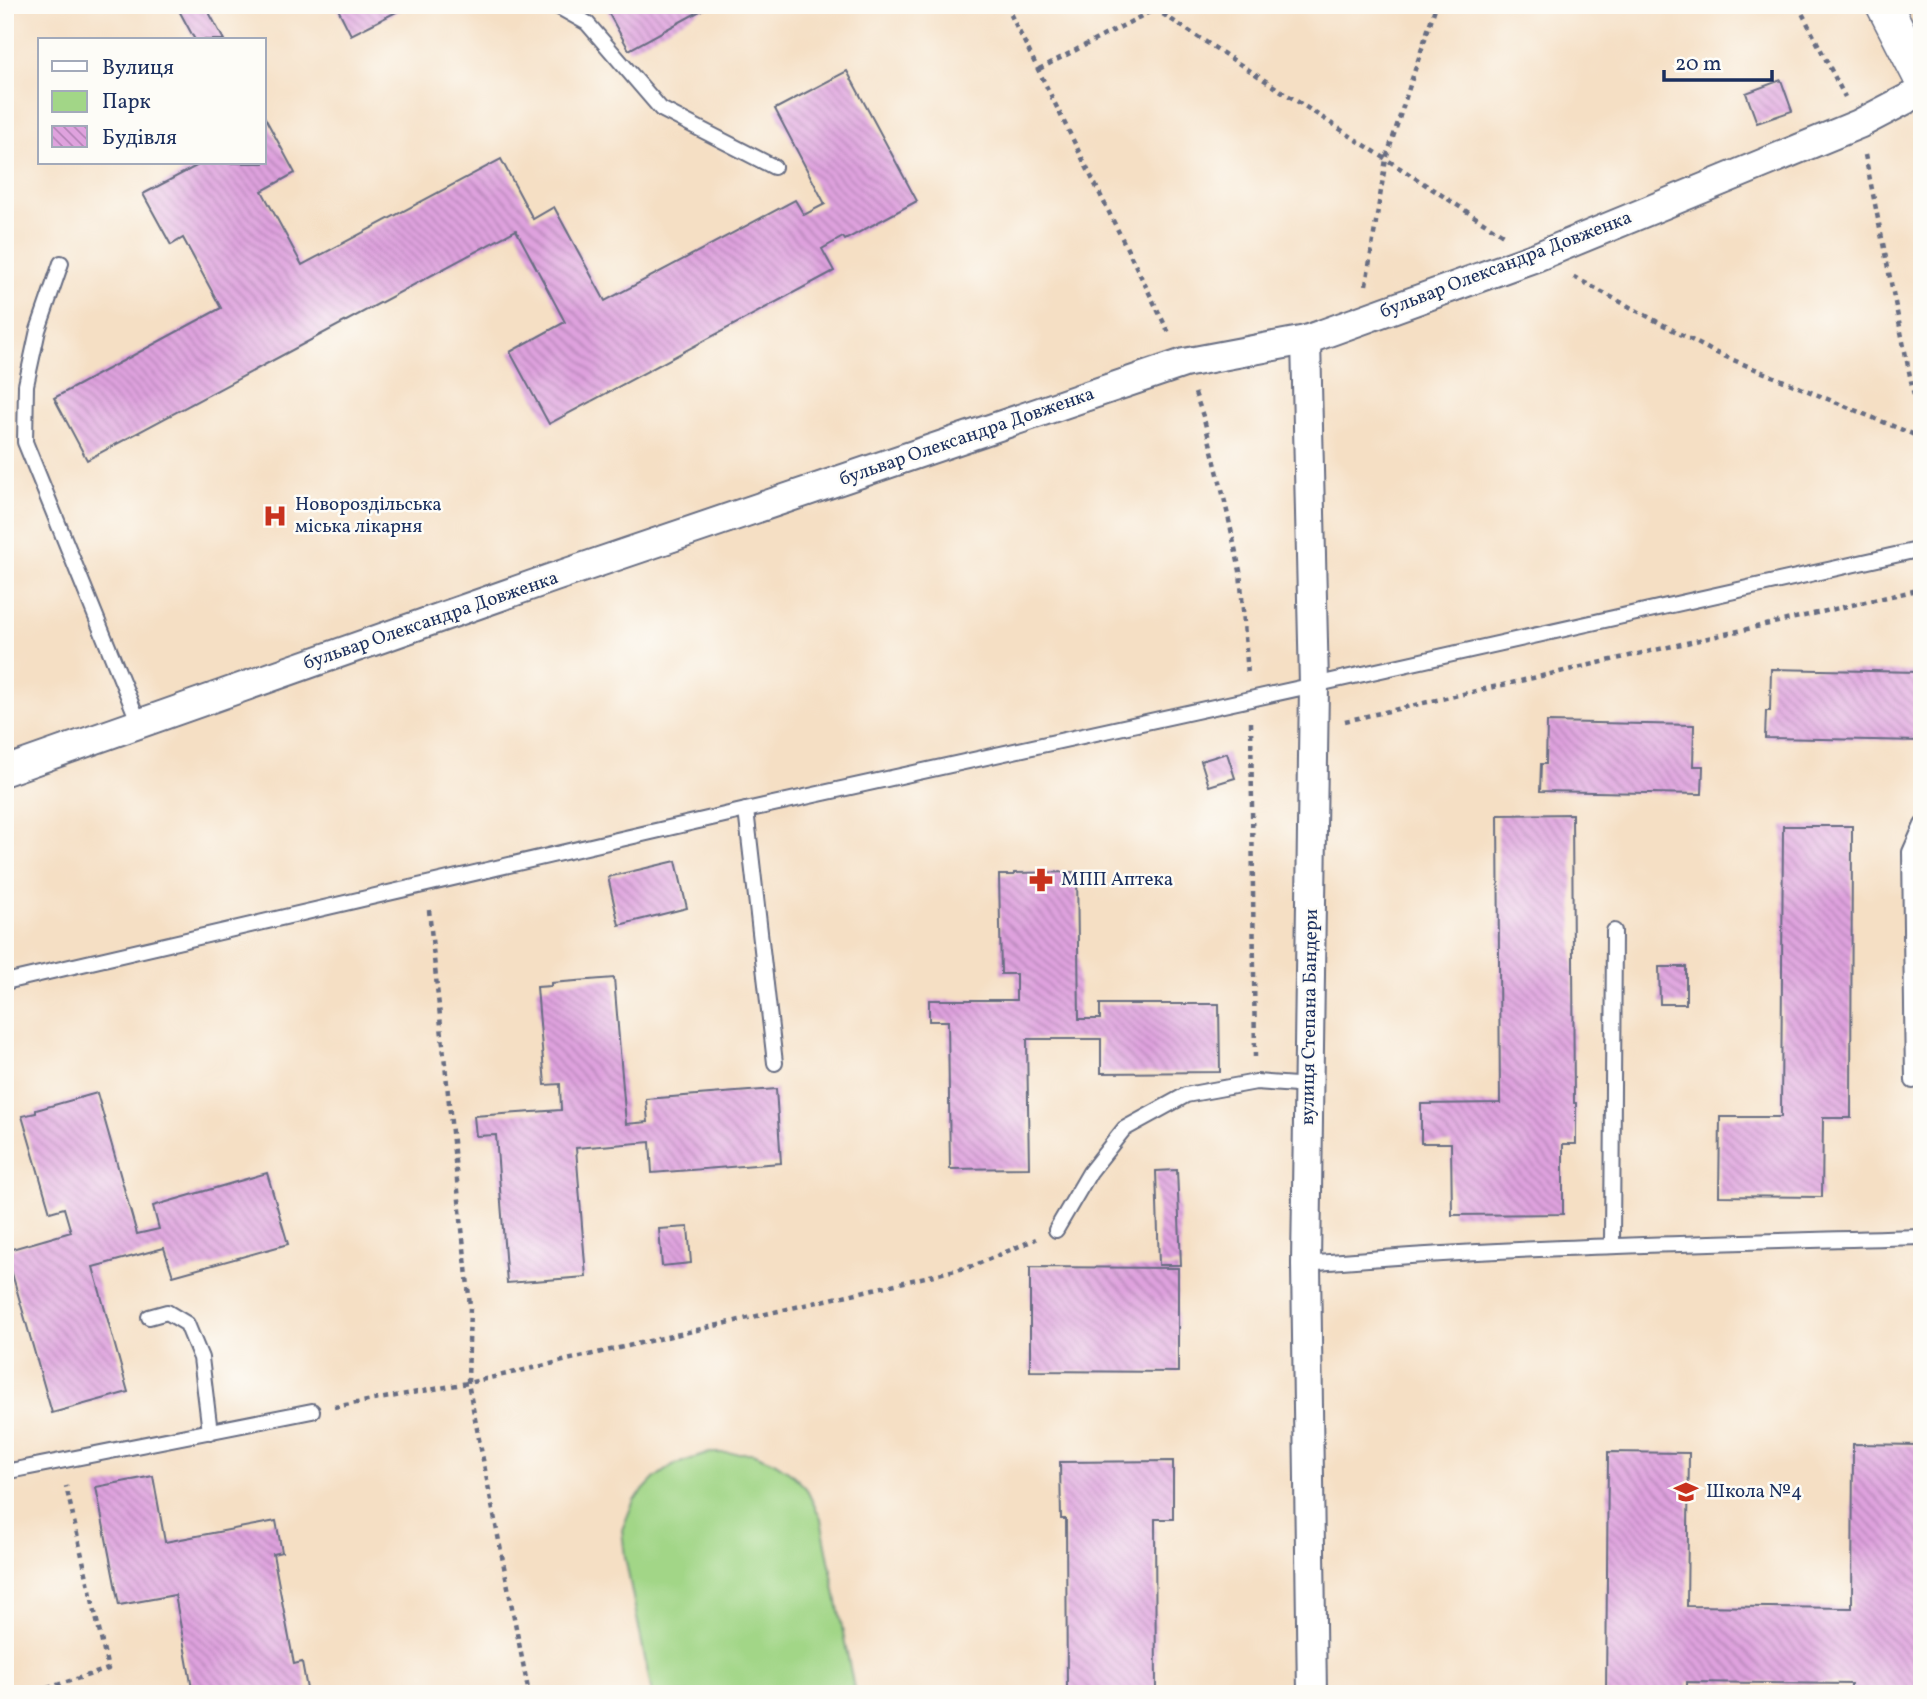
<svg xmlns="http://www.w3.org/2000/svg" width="1927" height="1699" font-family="Vollkorn,serif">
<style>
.park{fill:#a2d687;stroke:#5e8272;stroke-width:2}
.building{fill:url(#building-back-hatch)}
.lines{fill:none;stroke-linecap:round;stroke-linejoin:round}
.service-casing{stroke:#676d82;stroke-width:18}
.minor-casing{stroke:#676d82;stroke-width:32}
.tertiary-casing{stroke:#676d82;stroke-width:38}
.path{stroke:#676d82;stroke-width:4.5;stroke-dasharray:5 5;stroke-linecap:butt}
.service{stroke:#fff;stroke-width:14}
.minor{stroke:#fff;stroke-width:28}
.tertiary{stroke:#fff;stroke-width:35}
.labels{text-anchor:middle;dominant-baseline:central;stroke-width:5;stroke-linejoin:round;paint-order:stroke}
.street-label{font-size:19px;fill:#1b2f5e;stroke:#fdfcf7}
.poi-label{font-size:19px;fill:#1b2f5e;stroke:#fdfcf7;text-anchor:start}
</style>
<defs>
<pattern id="building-back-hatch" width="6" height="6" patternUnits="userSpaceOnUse" patternTransform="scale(1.75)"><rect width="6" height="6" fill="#dfa2de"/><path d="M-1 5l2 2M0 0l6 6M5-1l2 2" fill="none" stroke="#b484b7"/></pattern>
</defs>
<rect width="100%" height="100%" fill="#fdfcf7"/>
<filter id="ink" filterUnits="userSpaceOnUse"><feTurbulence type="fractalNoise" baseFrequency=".0143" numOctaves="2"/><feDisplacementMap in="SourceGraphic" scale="14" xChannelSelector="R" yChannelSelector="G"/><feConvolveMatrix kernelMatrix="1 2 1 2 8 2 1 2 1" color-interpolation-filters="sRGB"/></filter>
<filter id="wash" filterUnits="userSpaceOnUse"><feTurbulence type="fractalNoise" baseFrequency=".00686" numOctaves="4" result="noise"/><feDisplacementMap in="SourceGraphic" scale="28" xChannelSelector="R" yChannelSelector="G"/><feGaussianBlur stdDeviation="1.57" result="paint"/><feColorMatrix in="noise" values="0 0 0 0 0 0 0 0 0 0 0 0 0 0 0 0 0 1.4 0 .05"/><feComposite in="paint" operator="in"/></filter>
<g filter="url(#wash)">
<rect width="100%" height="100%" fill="#f5dfc4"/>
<!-- park -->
<polygon class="park" points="710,1453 752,1453 774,1462 791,1473 806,1488 821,1519 855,1694 652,1694 625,1557 622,1530 634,1500 655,1478 673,1465"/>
<g id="blocks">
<!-- building -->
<g class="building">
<polygon points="176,5 205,5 224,40 195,40"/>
<polygon points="336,5 410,5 351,35"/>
<polygon points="604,5 711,5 629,50"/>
<polygon points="847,71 917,201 845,240 843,237 822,249 834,271 549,424 510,352 565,322 516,230 87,460 54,398 221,308 183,238 171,245 143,194 202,163 264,163 264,116 295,173 262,191 302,265 501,159 533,219 554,207 605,301 795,200 804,215 825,204 775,109"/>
<polygon points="1781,80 1792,111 1757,123 1746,93"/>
<polygon points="1771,669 1919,672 1918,713 1922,713 1922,741 1765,738 1766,711 1770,711"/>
<polygon points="1547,722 1694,725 1693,766 1703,766 1702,794 1540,791 1541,764 1546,764"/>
<polygon points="1227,753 1235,778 1209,786 1201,761"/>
<polygon points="1572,814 1574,1103 1576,1103 1576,1144 1563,1144 1563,1214 1452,1215 1451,1143 1421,1143 1421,1104 1500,1103 1498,815"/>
<polygon points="1783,826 1852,826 1851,1118 1823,1118 1822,1197 1719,1196 1720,1117 1781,1117"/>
<polygon points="676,861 687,908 619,925 608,877"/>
<polygon points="1077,872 1079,1019 1100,1019 1100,1004 1219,1004 1220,1072 1101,1073 1101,1039 1027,1039 1029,1168 950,1169 948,1021 929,1021 929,1000 1016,1000 1016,974 1001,974 999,875 1014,875 1014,873"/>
<polygon points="1659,967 1686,967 1686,1004 1660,1004"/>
<polygon points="614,978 626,1124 648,1122 646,1099 776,1089 781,1163 652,1173 650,1142 576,1148 586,1277 507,1283 496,1135 476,1136 474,1116 561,1110 560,1084 545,1085 537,987 551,986 551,983"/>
<polygon points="97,1093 137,1234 159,1229 153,1206 267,1173 288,1244 173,1276 164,1248 93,1267 128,1392 52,1413 11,1270 5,1272 5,1251 71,1232 64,1208 50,1212 22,1116 36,1113 36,1110"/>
<polygon points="1177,1170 1181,1265 1159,1265 1156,1171"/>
<polygon points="688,1227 691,1263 662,1266 659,1229"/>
<polygon points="1030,1267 1178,1268 1178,1372 1030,1371"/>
<polygon points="1853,1444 1922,1445 1922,1694 1851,1694 1851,1684 1687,1682 1687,1694 1606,1694 1608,1452 1689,1453 1687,1606 1852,1608"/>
<polygon points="1173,1461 1173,1519 1155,1519 1156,1694 1067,1694 1066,1519 1061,1519 1060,1462"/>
<polygon points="153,1476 165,1542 276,1521 282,1552 273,1554 294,1664 302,1662 307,1689 282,1694 193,1694 175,1595 119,1605 96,1487"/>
</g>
</g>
</g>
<g filter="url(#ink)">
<use href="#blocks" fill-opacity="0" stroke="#676d82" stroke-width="2"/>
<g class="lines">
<!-- service casing -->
<g class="service-casing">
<g id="service">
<polyline points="555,5 587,23 661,109 774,167"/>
<polyline points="61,263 38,330 26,385 25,442 139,723"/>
<polyline points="746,810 775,1063"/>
<polyline points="5,982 746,810 1314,685 1922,549"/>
<polyline points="1913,1081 1910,852 1922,825"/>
<polyline points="1056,1230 1090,1172 1124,1129 1186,1095 1256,1082 1310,1086"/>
<polyline points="1612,1245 1614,931"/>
<path d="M1306,1264C1511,1246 1716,1243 1922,1237"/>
<polyline points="149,1317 167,1312 187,1324 201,1358 210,1432"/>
<polyline points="5,1472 312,1411"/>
</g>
</g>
<!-- minor casing -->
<g class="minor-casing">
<g id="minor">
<polyline points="1306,340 1314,685 1306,1264 1312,1694"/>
<polyline points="5,771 552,578 1184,363 1306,340 1536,257 1859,124 1922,91"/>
</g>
</g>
<!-- tertiary casing -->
<g class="tertiary-casing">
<polyline id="tertiary" points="1884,5 1922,79"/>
</g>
<!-- path -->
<g class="path">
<polyline points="1006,5 1169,333"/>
<polyline points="1145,5 1155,9 1503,235"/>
<polyline points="1798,5 1845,97"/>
<polyline points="1039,69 1163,5"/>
<polyline points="1865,155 1922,435"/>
<polyline points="1574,277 1714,352 1922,438"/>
<polyline points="1366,285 1386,159 1436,5"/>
<polyline points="1195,393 1204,419 1225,502 1240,571 1248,675"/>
<polyline points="1345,721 1922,589"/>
<polyline points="1251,722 1255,1057"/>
<polyline points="429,910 470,1306 468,1383 529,1694"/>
<polyline points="334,1407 468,1383 973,1266 1036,1239"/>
<polyline points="28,1694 108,1669 66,1486"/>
</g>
<!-- service -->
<use href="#service" class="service"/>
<!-- minor -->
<use href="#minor" class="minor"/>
<!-- tertiary -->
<use href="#tertiary" class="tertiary"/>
</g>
</g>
<!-- icons -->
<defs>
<g id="hospital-bare" transform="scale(1.89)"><path d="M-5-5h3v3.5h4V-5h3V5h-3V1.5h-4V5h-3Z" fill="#c8321e" stroke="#fdfcf7" stroke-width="2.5" paint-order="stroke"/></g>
<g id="pharmacy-bare" transform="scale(1.89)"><path d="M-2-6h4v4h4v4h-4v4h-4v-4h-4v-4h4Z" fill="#c8321e" stroke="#fdfcf7" stroke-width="2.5" paint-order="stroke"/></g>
<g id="school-bare" transform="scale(1.89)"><path d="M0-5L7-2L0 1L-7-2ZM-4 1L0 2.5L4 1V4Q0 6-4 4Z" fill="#c8321e" stroke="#fdfcf7" stroke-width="2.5" paint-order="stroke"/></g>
</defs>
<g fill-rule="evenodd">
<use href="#hospital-bare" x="275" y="516"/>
<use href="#pharmacy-bare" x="1041" y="880"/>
<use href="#school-bare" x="1686" y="1492"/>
</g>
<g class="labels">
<!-- street labels -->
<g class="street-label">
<text transform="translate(1506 265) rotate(-21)">бульвар Олександра Довженка</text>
<text transform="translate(967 437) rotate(-19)">бульвар Олександра Довженка</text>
<text transform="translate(431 621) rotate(-19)">бульвар Олександра Довженка</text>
<text transform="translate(1310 1017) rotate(-89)">вулиця Степана Бандери</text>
</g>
<!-- poi labels -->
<g class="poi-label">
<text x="295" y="505">Новороздільська<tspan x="295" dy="22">міська лікарня</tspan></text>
<text x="1061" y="880">МПП Аптека</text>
<text x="1706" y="1492">Школа №4</text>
</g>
</g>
<!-- margin -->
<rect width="1927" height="1699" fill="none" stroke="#fdfcf7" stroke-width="28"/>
<!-- legend -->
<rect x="38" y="38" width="228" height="126" fill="#fdfcf7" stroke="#a3aaba" stroke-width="2"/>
<rect x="52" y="61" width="35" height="10" fill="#ffffff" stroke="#a3aaba" stroke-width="2"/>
<text x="102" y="74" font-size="21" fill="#1b2f5e">Вулиця</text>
<rect x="52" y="91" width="35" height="21" fill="#a2d687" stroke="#a3aaba" stroke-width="2"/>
<text x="102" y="108" font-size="21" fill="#1b2f5e">Парк</text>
<rect x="52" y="126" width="35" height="21" fill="url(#building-back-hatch)" stroke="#a3aaba" stroke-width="2"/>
<text x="102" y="144" font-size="21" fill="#1b2f5e">Будівля</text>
<!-- scale -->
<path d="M1664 70v10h108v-10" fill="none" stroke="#1b2f5e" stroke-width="3.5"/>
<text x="1675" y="70" font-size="21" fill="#1b2f5e" stroke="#fdfcf7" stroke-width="5" paint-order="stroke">20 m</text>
</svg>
